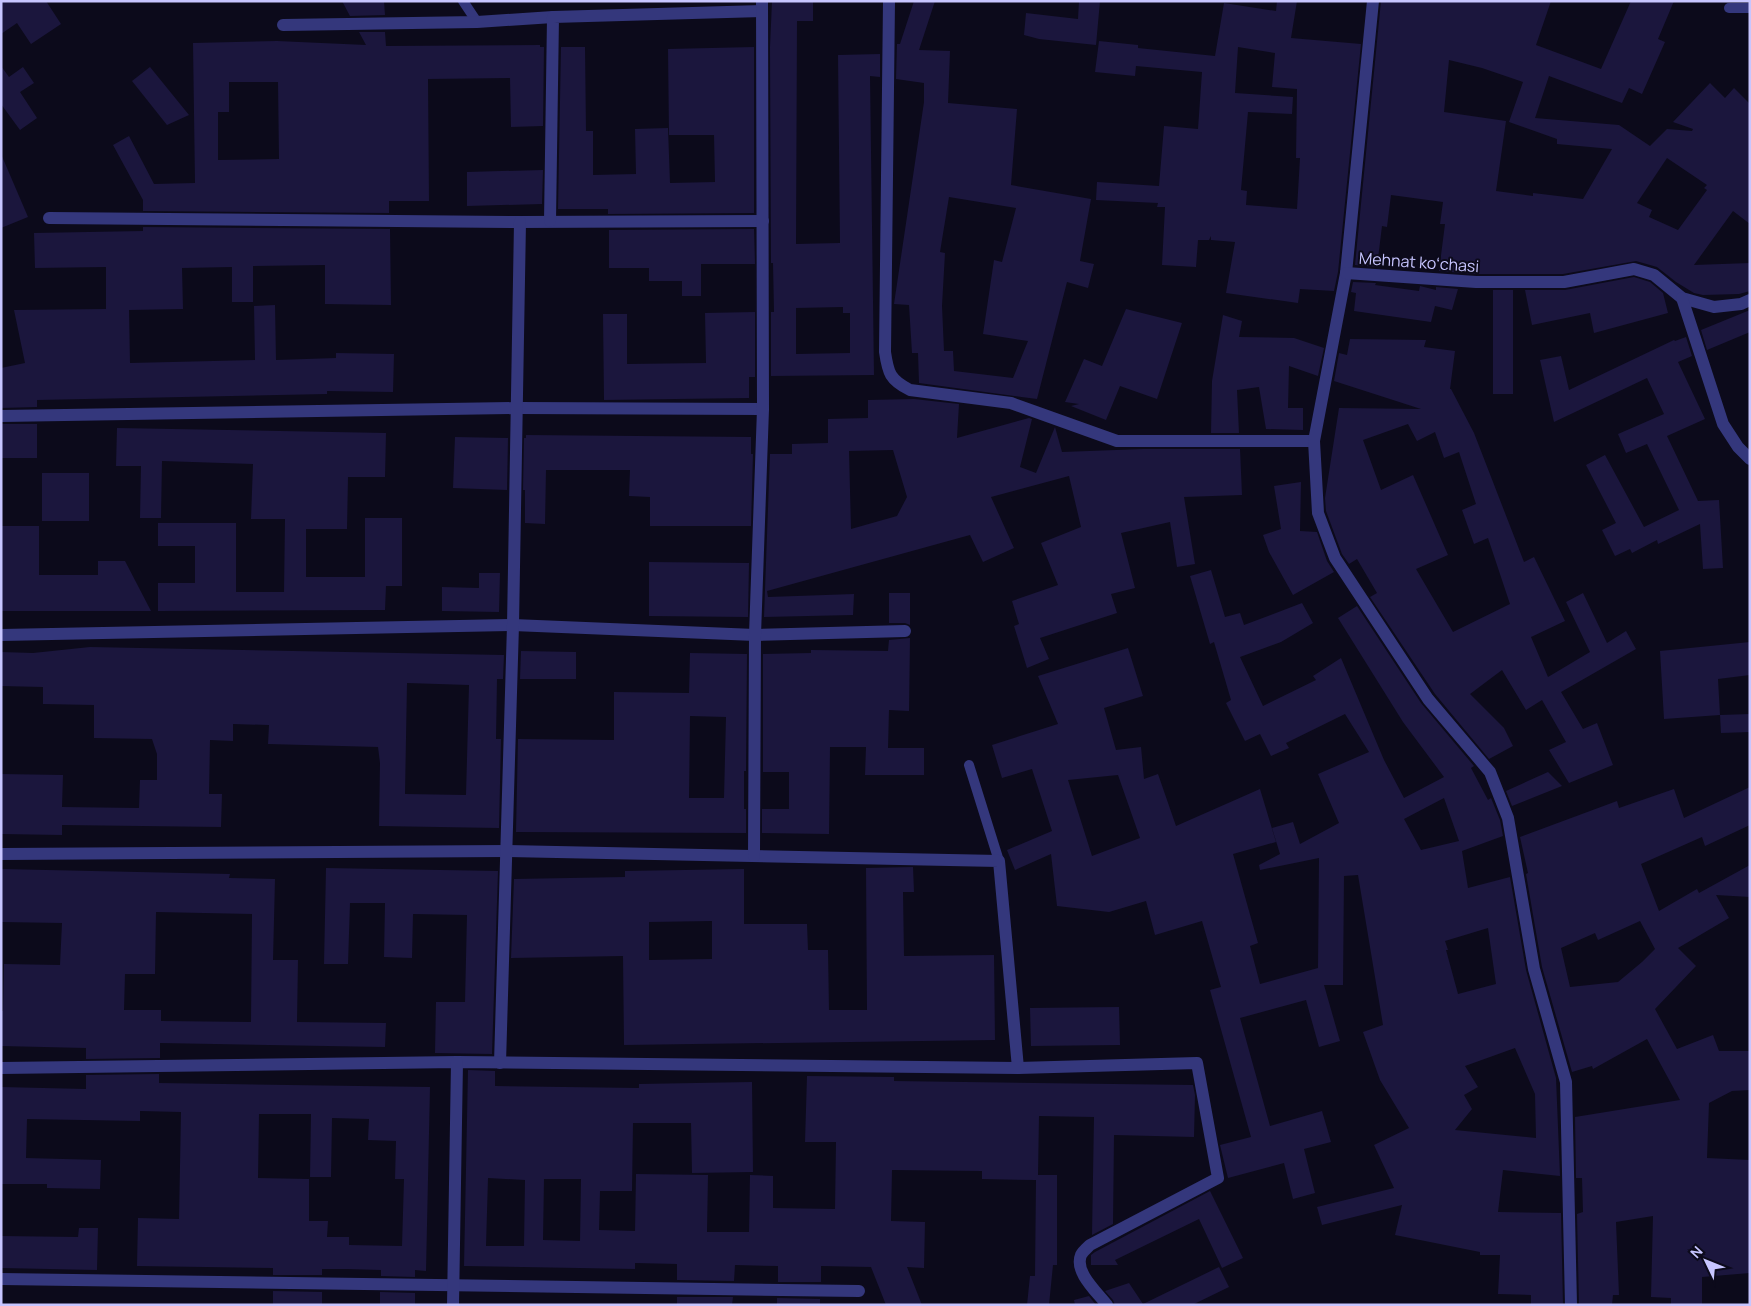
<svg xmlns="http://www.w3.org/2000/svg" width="1751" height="1306" font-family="Manrope,sans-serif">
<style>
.building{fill:#1b163d;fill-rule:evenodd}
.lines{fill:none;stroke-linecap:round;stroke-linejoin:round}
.lane{stroke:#34377c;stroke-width:10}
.street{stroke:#34377c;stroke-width:12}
.labels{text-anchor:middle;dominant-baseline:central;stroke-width:4;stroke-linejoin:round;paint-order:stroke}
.street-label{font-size:16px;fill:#c7c5ff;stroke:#0c0a1b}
</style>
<rect width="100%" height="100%" fill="#0c0a1b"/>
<!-- building -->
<g class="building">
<polygon points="1,1 46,1 61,24 31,44 17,23 1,34"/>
<polygon points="342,1 384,1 385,15 350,16"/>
<path d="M772,1H813V21H797L796,244L840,243L838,55L880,54V77L870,76L874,375L771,376V312H774L773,263H771L770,47ZM843,307V313H850V353L796,354V308Z"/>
<path d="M914,1H935L919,50L950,51L948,103L1017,109L1011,185L1091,199L1080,261L1094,264L1088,288L1067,282L1037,399L919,383L918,353H912L909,305L894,304L924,102V83L896,79L897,44H900ZM949,197L1016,208L1002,262L994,260L983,334L1028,341L1013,378L954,371L953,351H944L942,306L945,253L940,252Z"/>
<polygon points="1079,1 1100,1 1096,45 1039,39 1024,35 1026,13 1078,19"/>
<path d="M1277,1H1297L1291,38L1361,44L1338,272L1334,291L1300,289L1298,303L1226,293L1235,242L1211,240V236L1209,240H1198L1196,267L1162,265L1165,207H1157L1158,203L1096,200L1097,182L1159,186L1164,126L1198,129L1202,72L1136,66L1135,76L1095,72L1099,41L1138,45V48L1215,56L1224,3L1276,11ZM1238,47L1275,53L1272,87L1297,89L1296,158H1300L1297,209L1246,205L1247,191L1241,190L1248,112L1292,114L1293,97L1235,93Z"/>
<path d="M1381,1H1551L1536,45L1601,69L1631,1H1674L1658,39L1665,42L1642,94L1629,88L1622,103L1549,76L1535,118L1619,125L1650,146L1667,129L1692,131L1693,129L1673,122L1710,83L1725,98L1734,88L1750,104V224L1733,211L1694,265L1750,263V291L1739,294L1703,295L1694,293L1676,282L1657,267L1636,261L1563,274H1476L1439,271L1445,224H1440L1443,202L1391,195L1387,227L1382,226L1377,267L1355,265ZM1449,60L1482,68L1523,82L1509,122L1557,139V144L1612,149L1583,199L1533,193V196L1496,191L1506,121L1444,112ZM1667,158L1707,185L1704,188L1707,190L1678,230L1649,217L1652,210L1637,203Z"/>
<path d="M359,32H385L386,46L540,45V47H544L543,126L511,127L510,78L428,79L429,201H389V213L143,211V200L113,145L129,136L154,184L195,183L193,43L277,41L366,45ZM229,82H278L279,159L218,160V112H229Z"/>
<polygon points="561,47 585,47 586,131 593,131 593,175 636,174 635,129 668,128 670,183 715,182 714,135 669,135 668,49 754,47 754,213 608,214 608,209 558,209"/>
<polygon points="1,66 9,77 23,67 34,83 20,92 37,118 20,130 1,104"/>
<polygon points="150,67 189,115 167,125 132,81"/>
<polygon points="1,154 28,217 1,228"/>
<polygon points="543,170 542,204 467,206 467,172"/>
<polygon points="143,227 390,229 391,305 325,304 325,265 253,266 253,302 232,302 232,267 182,268 183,309 129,310 130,363 255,360 254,306 275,305 276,360 336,358 336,353 394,354 393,392 327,391 327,394 37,400 37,407 1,408 1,368 25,363 14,310 106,309 106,267 35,268 34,233 143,231"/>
<polygon points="754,229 755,264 701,264 701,296 682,296 682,281 649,281 649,268 609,268 609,230"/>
<polygon points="1634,277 1650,282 1663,293 1668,313 1594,333 1590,313 1532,325 1525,290 1565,290"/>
<polygon points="1353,282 1376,283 1375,285 1419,291 1420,286 1436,290 1436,287 1458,289 1452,310 1435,306 1431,322 1354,311 1356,293 1351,292"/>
<rect x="1493" y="290" width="20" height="104"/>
<polygon points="1126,309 1182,323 1157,399 1120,386 1106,420 1071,406 1079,404 1065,402 1084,359 1102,366"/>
<polygon points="1750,310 1750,332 1707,350 1701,330"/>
<polygon points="755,312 755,377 749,377 749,398 604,400 603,314 627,314 627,364 706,363 705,313"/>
<polygon points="1223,315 1242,321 1239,337 1294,338 1324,348 1318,376 1289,366 1288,408 1303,408 1303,430 1266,429 1259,387 1237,390 1239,433 1211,433 1212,381"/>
<polygon points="1686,337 1692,356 1678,362 1705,419 1667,436 1698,501 1719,500 1723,568 1703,569 1700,524 1658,544 1657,540 1632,553 1630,549 1615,556 1602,530 1616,523 1586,465 1605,455 1644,527 1679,510 1647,444 1626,453 1618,434 1664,414 1647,378 1554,422 1540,360 1561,356 1569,390 1674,340 1675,341"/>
<path d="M1350,339L1426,340L1424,347L1455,351L1450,389H1451L1474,433L1524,562L1534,557L1565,621L1531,637L1548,677L1590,652L1566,602L1583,593L1607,643L1626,631L1636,649L1561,692L1583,729L1597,723L1613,765L1569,783L1549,750L1566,742L1542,700L1526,710L1502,670L1470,694L1504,728L1513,746L1489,759L1435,694L1370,597L1377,593L1357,559L1349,564L1342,554L1326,511L1325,498L1339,408L1421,409L1334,381L1339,353L1347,355ZM1408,424L1417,441L1435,432L1444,458L1459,452L1476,504L1462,510L1474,544L1488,538L1510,604L1453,632L1416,569L1448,555L1413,475L1381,490L1363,440Z"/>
<path d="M914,399L959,404L957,438L1029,418L1032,419L1020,467L1036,473L1055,427L1062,452L1143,449H1240L1242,495L1184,497L1195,564L1177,567L1170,522L1121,533L1135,588L1111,594L1117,613L1040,638L1049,659L1027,668L1014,626L1019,624L1012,601L1058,585L1041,543L1081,527L1069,476L991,497L1014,548L983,562L970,535L767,591L768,597L854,594L853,615L764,617L770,454H792V444L828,443V419L868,418V400ZM893,450L907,497L897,516L851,529L849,451Z"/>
<rect x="1" y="424" width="36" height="34"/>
<polygon points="117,428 386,433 385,477 348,477 347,529 306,529 306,577 365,577 365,518 402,518 402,586 386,586 385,610 158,611 158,583 195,583 195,546 158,546 158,523 236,523 236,592 284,592 285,519 251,519 253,464 162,461 161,518 140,518 141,466 116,466"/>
<polygon points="526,435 751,437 751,454 753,454 751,526 650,526 650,497 629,496 630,470 546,470 545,524 525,523 525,490 523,490 524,438 526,438"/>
<polygon points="455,437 508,438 507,490 453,488"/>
<rect x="42" y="473" width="47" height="48"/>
<polygon points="1301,482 1300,531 1317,532 1327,561 1334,572 1293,595 1269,552 1263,535 1281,529 1274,486"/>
<polygon points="1,526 39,526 39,575 98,575 98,561 125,561 151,611 1,611"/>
<polygon points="649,562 749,563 748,617 649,616"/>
<path d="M1211,570L1225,617L1240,613L1244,625L1302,603L1313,623L1281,642L1240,657L1263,706L1316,680L1313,676L1341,658L1384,760L1404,798L1444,777L1403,722L1338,618L1357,606L1421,703L1474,766L1471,768L1488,800L1491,798L1500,820L1503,836L1462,851L1468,888L1510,877L1526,970L1556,1078L1560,1176L1503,1170L1498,1212L1561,1213L1563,1305H1531V1295L1498,1294L1500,1255H1480V1252L1395,1235L1402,1205L1322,1225L1317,1207L1394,1188L1374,1145L1409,1128L1380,1080L1363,1032L1383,1025L1358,875L1344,876L1343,985H1324L1340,1041L1319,1047L1306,1000L1240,1018L1270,1126L1322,1111L1331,1142L1304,1149L1315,1193L1293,1199L1284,1163L1228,1178L1220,1145L1251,1137L1210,990L1221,987L1202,921L1155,935L1146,901L1109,912L1057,906L1051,854L1015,870L1007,850L1052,831L1032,769L1002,778L992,745L1058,724L1038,676L1128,648L1143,696L1104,708L1116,750L1141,747L1144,779L1158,774L1176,826L1260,789L1276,842L1233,854L1258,943L1250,946L1260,984L1318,968L1319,858L1260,870L1259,865L1280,854L1272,828L1293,822L1300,844L1339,823L1318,774L1369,752L1345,714L1286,743L1289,748L1271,756L1260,734L1245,741L1226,703L1231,700L1214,642L1210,644L1190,576ZM1118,775L1140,838L1092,856L1068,780ZM1444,798L1459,841L1421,850L1404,819ZM1488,928L1496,984L1458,994L1446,950H1448L1445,941ZM1515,1048L1535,1094L1536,1138L1455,1130L1472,1109L1464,1095L1478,1087L1465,1066Z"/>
<polygon points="479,573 500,573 499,612 442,611 442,587 479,588"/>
<polygon points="889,593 910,593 910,625 905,623 889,623"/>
<polygon points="910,638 909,711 889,710 888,748 924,748 924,775 865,775 866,747 830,747 829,834 762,833 762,809 789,809 789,772 763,772 763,654 811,653 811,650 888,651 889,640"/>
<polygon points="1750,642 1750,675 1718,679 1720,715 1664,719 1660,651"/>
<path d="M90,647L504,655L503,679H497L496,739H501L499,828L379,826L380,763L378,747L268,744L269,725L233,724V741L210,740L209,794H222L221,827L62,825V835L1,834V774L63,775L62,807L139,808L140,780H157V754L152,739L94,738V705L43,704V687L1,686V652L33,653ZM407,683L469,685L466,795L405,794Z"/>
<polygon points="521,651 576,652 576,679 520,679"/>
<path d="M690,653L747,654L746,771H744V809H746V833L516,832L518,739L614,740V692L689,693ZM690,716L726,717L724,798H689Z"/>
<polygon points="1750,714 1750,732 1721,733 1720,715"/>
<polygon points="1548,772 1562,786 1512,806 1506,791"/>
<path d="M1750,787V825L1705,846L1702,837L1641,864L1659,911L1697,889L1699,893L1750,865V897L1716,895L1729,918L1678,948L1696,966L1655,1009L1677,1049L1713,1035L1719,1051H1750V1090L1732,1091L1709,1103L1707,1158L1750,1160V1273L1702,1277V1305H1671V1298L1651,1297L1653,1216L1616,1222L1619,1295H1613L1612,1305H1579L1577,1214L1583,1212L1582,1178H1576L1575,1117L1680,1100L1647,1039L1593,1069L1592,1066L1572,1072L1542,967L1526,874L1528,873L1520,837L1617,801L1619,808L1674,789L1684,818ZM1640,921L1655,949L1642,962L1618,982L1570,987L1561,948L1595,933L1598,940Z"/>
<path d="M913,867L914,892H903L904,956L994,955L995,1040L624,1045L623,956L511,958L514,879L625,877V871L744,869V924H807L808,950H828L829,1010H867L866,868ZM712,921V959L649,960V922Z"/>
<polygon points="326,868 498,871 492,1054 435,1053 436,1002 465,1002 467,915 413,914 412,958 384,957 385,903 350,903 348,964 324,964"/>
<path d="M1,869L230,874L229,878L275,879L273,960H298L297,1022L386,1023L385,1047L160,1043V1058L86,1059V1048L1,1046V1011H3L4,964L60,965L62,923L1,922ZM156,912L252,914L251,1022L161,1021V1010H124L125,974H155Z"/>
<polygon points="1119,1007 1120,1045 1031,1046 1030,1008"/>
<path d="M468,1070L495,1071V1086L639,1088V1084L752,1082L753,1172L692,1173L691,1123H633L632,1191H600L599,1230L635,1231L636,1174L708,1175L707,1232H749L750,1175L773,1176V1208L835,1209L836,1142H805L807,1076L894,1077V1081L1193,1085L1195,1095L1194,1137L1114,1135L1113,1224L1092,1235L1094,1117L1039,1116L1038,1175H1057V1265H1053L1049,1305H1027L1030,1276H1035L1036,1180L982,1179V1171L892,1170L891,1221L925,1222L924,1268L907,1267L922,1305H886L871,1267L821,1266V1282H778V1266L735,1265L734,1281L677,1280V1264L635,1263V1269L464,1266ZM488,1178L525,1180L524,1246H486ZM544,1179H581L580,1241L543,1240Z"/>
<path d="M159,1074V1083L430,1087L426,1271L415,1270V1277L381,1276V1270L347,1269H322V1275H273V1268L137,1266L138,1218L179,1219L181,1112L140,1111V1121L27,1119L26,1158L101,1160L100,1189L47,1188V1184H1V1087L86,1089V1075ZM259,1114H311L310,1177H331L332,1118L369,1119L368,1140L396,1141L395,1179H404L402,1246L349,1245V1237H327L328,1221H309V1179L258,1178Z"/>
<polygon points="1210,1191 1243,1258 1222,1268 1199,1219 1115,1260 1118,1265 1091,1265 1091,1255 1095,1252"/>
<polygon points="79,1228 98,1228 97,1270 1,1268 1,1236 78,1237"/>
<polygon points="1219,1267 1229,1287 1192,1305 1115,1305 1113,1300 1105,1291 1129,1283 1143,1304"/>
<polygon points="273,1291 322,1292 322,1305 273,1305"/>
<polygon points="380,1292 415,1293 415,1305 380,1305"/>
<polygon points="1089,1296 1096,1305 1075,1305 1074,1300"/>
<polygon points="677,1297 733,1297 732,1305 677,1305"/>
<polygon points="777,1298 820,1299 820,1305 777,1305"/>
</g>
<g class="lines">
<!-- lane -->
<g class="lane">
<polyline points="463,1 477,22"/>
<polyline points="1729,8 1750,8"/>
<polyline points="969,765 999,861"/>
</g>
<!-- street -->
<g class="street">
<path d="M889,1L885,352C888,373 890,380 910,390L1011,403L1117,441H1314"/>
<polyline points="1373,1 1346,273 1314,441 1318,513 1335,558 1428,699 1490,772 1508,818 1534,969 1566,1082 1571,1305"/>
<polyline points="283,25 477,22 553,17"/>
<polyline points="49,218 520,222 763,221"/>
<polyline points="550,221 553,17 762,11"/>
<polyline points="1346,273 1476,282 1564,282 1634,269 1654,275 1682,298 1714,307 1741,304 1750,300"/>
<polyline points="1682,298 1723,424 1738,447 1750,459"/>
<polyline points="1,416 518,408 763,409"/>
<polyline points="1,635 513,625 755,635 905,631"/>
<polyline points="1,854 507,851 999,861 1018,1068"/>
<polyline points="754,856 755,635 763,409 762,1"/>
<polyline points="500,1063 513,625 520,222"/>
<path d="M1,1068L457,1062L1018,1068L1197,1063L1218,1178L1090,1245C1087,1248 1083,1251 1081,1255C1074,1272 1097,1292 1107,1305"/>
<polyline points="1,1279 859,1291"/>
<polyline points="453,1305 457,1062"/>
</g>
</g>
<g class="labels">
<!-- street labels -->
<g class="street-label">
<text transform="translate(1419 262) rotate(4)">Mehnat koʻchasi</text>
</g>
</g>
<!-- border -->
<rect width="1751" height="1306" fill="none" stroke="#c7c5ff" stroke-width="5"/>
<!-- north arrow -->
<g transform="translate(1706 1261) rotate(313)" stroke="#0c0a1b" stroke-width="4" paint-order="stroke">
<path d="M0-4L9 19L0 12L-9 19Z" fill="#c7c5ff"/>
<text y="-8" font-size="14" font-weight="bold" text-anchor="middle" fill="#c7c5ff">N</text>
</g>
</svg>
